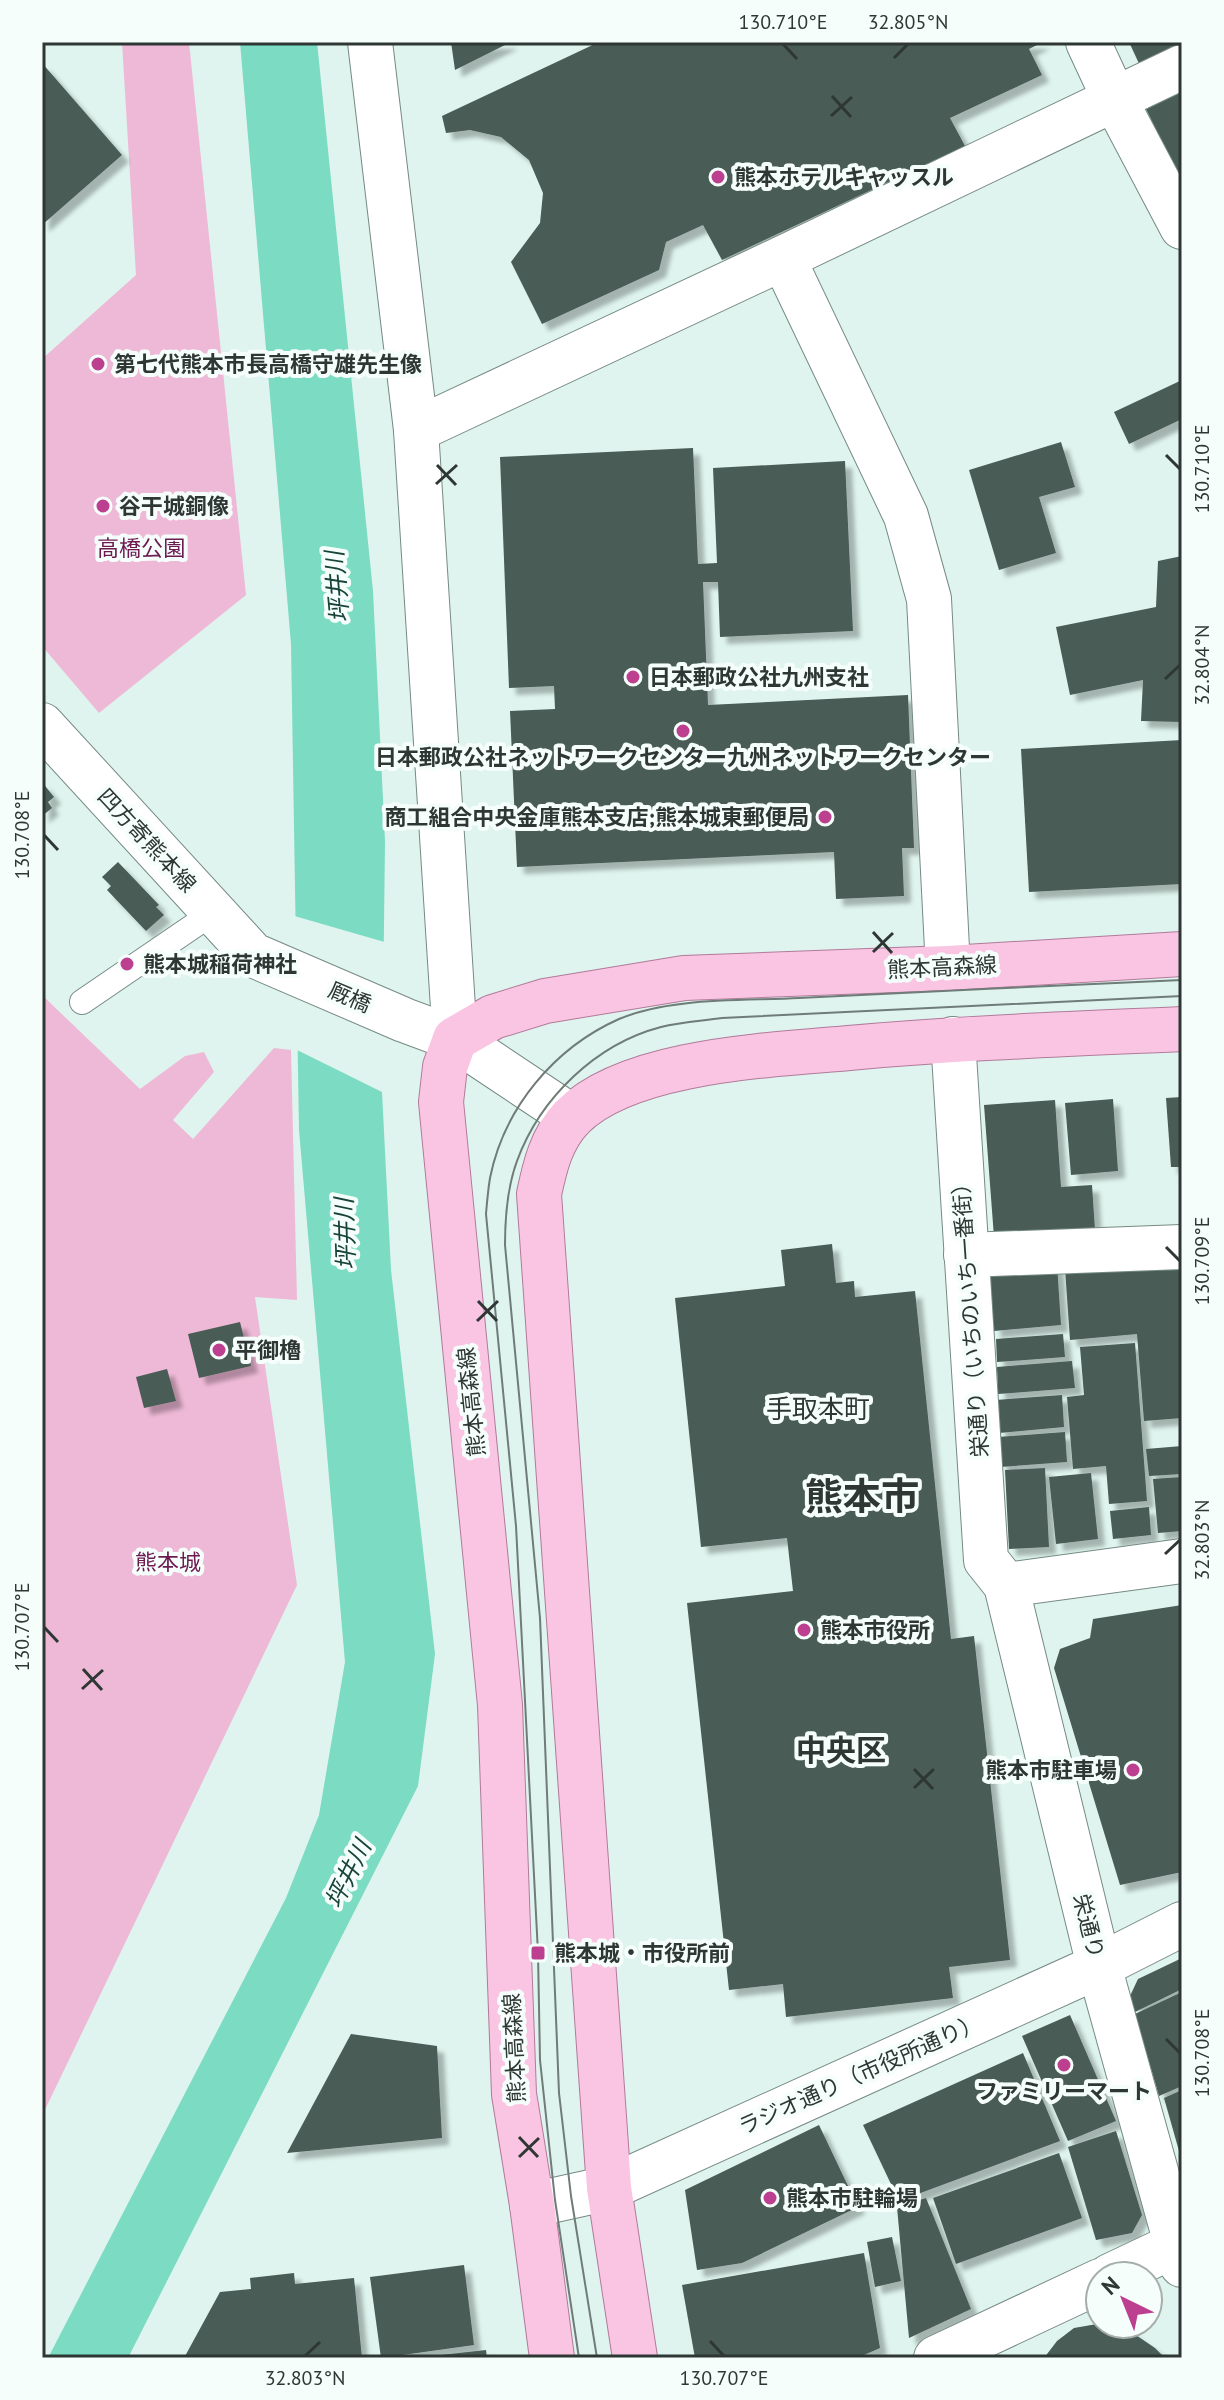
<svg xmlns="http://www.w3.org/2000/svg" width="1224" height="2400" font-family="'PT Sans','Noto Sans JP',sans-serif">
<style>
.green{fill:#eeb9d6}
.water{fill:#7bdbc3}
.pier{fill:#dff4ee}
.building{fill:#495b56;filter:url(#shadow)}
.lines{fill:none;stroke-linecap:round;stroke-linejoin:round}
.service-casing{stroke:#768a84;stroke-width:26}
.minor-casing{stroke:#768a84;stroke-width:46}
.tertiary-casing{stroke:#768a84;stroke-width:46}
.secondary-casing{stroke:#768a84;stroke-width:46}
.primary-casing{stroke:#b17a9a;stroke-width:46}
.service{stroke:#fff;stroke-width:24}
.minor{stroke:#fff;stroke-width:44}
.tertiary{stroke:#fff;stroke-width:44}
.secondary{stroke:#fff;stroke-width:44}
.primary{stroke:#fac5e3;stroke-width:44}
.tram{stroke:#6f7c78;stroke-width:2}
.ticks{fill:none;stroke:#2e3734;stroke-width:3}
.poi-dot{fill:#bc408f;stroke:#f6fefc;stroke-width:3}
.labels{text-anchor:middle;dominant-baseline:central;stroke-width:8;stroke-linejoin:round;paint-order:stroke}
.poi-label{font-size:22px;font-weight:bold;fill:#2e3734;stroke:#f6fefc;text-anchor:start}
.park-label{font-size:22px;fill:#6c1a50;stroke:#f6fefc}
.street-label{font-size:22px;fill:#2e3734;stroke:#f6fefc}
.water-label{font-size:24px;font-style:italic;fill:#174339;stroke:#f6fefc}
.quarter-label{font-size:26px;fill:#2e3734;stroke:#f6fefc}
.district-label{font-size:30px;font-weight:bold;fill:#2e3734;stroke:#f6fefc}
.town-label{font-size:38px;font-weight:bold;fill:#2e3734;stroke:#f6fefc}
.neatline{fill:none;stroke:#2e3734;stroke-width:3}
.ticks-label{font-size:20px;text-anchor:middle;fill:#2e3734}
</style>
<defs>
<filter id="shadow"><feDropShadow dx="7" dy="7" stdDeviation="2" flood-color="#0004"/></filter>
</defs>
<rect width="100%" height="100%" fill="#dff4ee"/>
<!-- green -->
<g class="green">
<polygon points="122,42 189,42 246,595 99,713 42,646 42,359 136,275"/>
<polygon points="42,995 140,1089 185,1056 204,1052 214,1072 173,1120 193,1139 274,1048 291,1050 297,1300 255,1297 297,1585 42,2116"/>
</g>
<!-- water -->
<polygon class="water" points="240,42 317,42 373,591 385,841 382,1092 391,1270 435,1654 418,1786 128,2358 48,2358 286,1898 319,1815 345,1662 299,1130 291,644"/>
<!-- pier -->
<polygon class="pier" points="291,915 388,943 386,1094 293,1048"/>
<!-- building -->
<g class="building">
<polygon points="451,42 511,42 455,70"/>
<polygon points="599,42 1043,42 1029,49 1042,75 950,118 965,146 722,260 703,225 666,242 659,270 542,324 511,262 540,223 543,193 529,160 501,137 470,130 446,133 442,116"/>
<polygon points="1129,42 1182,42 1182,50 1142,70"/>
<polygon points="42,63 122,155 42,225"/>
<polygon points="1182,90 1182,183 1146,109"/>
<polygon points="1182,380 1182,419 1129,444 1114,412"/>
<polygon points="1061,442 1075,487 1039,497 1056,553 999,570 969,470"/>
<polygon points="693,448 698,564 717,563 713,468 845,461 853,631 720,637 718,582 703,582 708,705 908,695 914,848 902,848 904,896 836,899 834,852 517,867 510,711 555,709 554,686 509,688 500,457"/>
<polygon points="1182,556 1182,722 1141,721 1143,680 1070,695 1056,627 1156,607 1158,561"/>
<polygon points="1182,740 1182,884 1029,892 1021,749"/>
<polygon points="42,782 54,797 48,802 52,808 42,816"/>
<polygon points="118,862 159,905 156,907 164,915 146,931 107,890 111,886 102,877"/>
<polygon points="1182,1097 1182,1167 1171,1167 1166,1098"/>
<polygon points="1113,1099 1118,1171 1071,1175 1065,1103"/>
<polygon points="1055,1100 1061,1187 1092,1185 1095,1230 994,1237 984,1105"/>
<polygon points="832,1244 836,1283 854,1281 855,1297 915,1291 951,1639 974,1636 1010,1960 949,1967 953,1998 786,2017 783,1984 729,1990 687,1603 793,1591 787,1538 701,1547 675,1298 785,1286 781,1250"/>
<polygon points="1182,1259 1182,1418 1144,1421 1137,1334 1070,1340 1065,1269"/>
<polygon points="1057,1264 1061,1325 994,1331 989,1270"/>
<polygon points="240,1322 251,1366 199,1378 188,1334"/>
<polygon points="1063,1334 1065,1357 997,1362 996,1339"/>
<polygon points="1135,1343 1147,1501 1109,1504 1106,1466 1073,1469 1067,1397 1084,1395 1080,1347"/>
<polygon points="1072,1361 1075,1388 998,1394 997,1367"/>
<polygon points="167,1369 176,1401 144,1408 136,1377"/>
<polygon points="1062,1395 1064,1427 999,1433 996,1400"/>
<polygon points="1065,1432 1067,1462 1000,1467 998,1437"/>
<polygon points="1182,1446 1182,1474 1149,1476 1146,1449"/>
<polygon points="1045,1468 1049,1547 1009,1549 1005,1470"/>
<polygon points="1091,1473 1098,1539 1056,1544 1049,1477"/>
<polygon points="1182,1477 1182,1531 1158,1533 1153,1479"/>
<polygon points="1149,1507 1151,1535 1113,1539 1110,1511"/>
<polygon points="1182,1605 1182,1872 1120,1885 1054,1668 1060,1649 1090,1638 1093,1619"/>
<polygon points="1182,1958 1182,1989 1135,2012 1130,1996 1138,1979"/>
<polygon points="1182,1992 1182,2086 1159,2096 1135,2014"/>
<polygon points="1070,2015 1116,2121 1068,2141 1022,2036"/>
<polygon points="351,2034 437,2046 442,2138 287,2153"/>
<polygon points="1023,2053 1060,2141 899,2201 863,2125"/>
<polygon points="1182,2090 1182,2158 1181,2158 1164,2098"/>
<polygon points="819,2125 858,2207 742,2263 697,2270 685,2190"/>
<polygon points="1116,2131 1142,2215 1132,2233 1096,2240 1068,2147"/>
<polygon points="1059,2153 1082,2218 956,2264 933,2198"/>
<polygon points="926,2198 971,2309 909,2338 897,2207"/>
<polygon points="892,2237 901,2281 875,2287 867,2242"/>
<polygon points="864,2253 880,2348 857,2358 695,2358 682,2285"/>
<polygon points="464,2265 474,2345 381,2358 370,2277"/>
<polygon points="294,2273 295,2284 354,2278 362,2358 184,2358 220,2292 251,2289 250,2278"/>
<polygon points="1097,2324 1130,2331 1155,2348 1165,2358 1044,2358 1057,2341 1074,2328"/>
<polygon points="486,2350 487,2358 431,2358 431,2356"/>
</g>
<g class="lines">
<!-- service casing -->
<g class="service-casing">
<polyline id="service" points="82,1002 214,912"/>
</g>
<!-- minor casing -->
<g class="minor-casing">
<g id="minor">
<polyline points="1088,42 1114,98 1182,227"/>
<polyline points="783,258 906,516 929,599 948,968"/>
<polyline points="416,430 783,258 1182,67"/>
<polyline points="953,1039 986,1560 1006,1585 1099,1966 1182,2265"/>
<polyline points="966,1255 1182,1247"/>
<polyline points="1006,1585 1182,1561"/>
<polyline points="532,2205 609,2188 1099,1966 1182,1924"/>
<polyline points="1110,2276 1182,2242"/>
<polyline points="936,2358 1100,2281"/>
</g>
</g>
<!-- tertiary casing -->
<g class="tertiary-casing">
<polyline id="tertiary" points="370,42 416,430 455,1039"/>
</g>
<!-- secondary casing -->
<g class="secondary-casing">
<polyline id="secondary" points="42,725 253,955 404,1020 455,1039 572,1117"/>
</g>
<!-- primary casing -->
<g class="primary-casing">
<g id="primary">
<polyline points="552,2358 532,2205 514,2094 500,1705 441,1102 445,1067 455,1039 493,1017 545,1001 684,978 948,968 1182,954"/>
<path d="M635,2358L609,2188L539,1194C545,1166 551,1139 572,1117C629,1060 771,1055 849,1048C960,1038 1071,1034 1182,1029"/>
</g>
</g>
<!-- service -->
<use href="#service" class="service"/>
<!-- minor -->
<use href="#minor" class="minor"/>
<!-- tertiary -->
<use href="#tertiary" class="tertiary"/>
<!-- secondary -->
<use href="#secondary" class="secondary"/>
<!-- primary -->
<use href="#primary" class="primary"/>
<!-- tram -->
<g class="tram">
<path d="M579,2358L555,2200L540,2060L538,1953L516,1526L486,1214C487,1202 488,1190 490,1178C504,1108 554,1048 619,1019C671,997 743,1001 799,998C927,991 1054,986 1182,980"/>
<path d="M597,2358L571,2196L559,2093L540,1618L505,1245C505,1216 507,1188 517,1161C540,1098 596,1044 661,1027C681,1022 701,1021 722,1018L1182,996"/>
</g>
</g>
<!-- ticks -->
<path class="ticks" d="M783,44L797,59M894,58L908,44M832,96L851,117M831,116L852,97M1166,455L1180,469M437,465L456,485M436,484L457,465M1165,679L1180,665M44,835L58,850M873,932L892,953M873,952L893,933M1166,1247L1180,1261M478,1301L497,1321M477,1321L498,1301M1165,1554L1180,1540M44,1627L58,1642M83,1669L102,1690M82,1689L103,1670M914,1769L933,1789M914,1788L934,1769M1166,2039L1180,2053M519,2137L538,2157M519,2157L539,2138M710,2341L724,2356M305,2356L320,2342"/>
<!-- markers -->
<g class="poi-dot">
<circle cx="718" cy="177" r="8"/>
<circle cx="98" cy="364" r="8"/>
<circle cx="103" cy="506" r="8"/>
<circle cx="633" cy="677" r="8"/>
<circle cx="683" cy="731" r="8"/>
<circle cx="825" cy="817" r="8"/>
<circle cx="127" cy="964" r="8"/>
<circle cx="219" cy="1350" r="8"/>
<circle cx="804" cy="1630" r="8"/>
<circle cx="1133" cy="1770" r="8"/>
<rect x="530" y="1945" width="16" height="16" rx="4"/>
<circle cx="1064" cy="2065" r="8"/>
<circle cx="770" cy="2198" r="8"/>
</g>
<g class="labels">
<!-- poi labels -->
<g class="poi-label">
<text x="734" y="177">熊本ホテルキャッスル</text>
<text x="114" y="364">第七代熊本市長高橋守雄先生像</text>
<text x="119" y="506">谷干城銅像</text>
<text x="649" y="677">日本郵政公社九州支社</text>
<text x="683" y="757" text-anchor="middle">日本郵政公社ネットワークセンター九州ネットワークセンター</text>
<text x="809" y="817" text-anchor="end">商工組合中央金庫熊本支店;熊本城東郵便局</text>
<text x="143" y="964">熊本城稲荷神社</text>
<text x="235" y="1350">平御櫓</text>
<text x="820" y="1630">熊本市役所</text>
<text x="1117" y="1770" text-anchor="end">熊本市駐車場</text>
<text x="554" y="1953">熊本城・市役所前</text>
<text x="1064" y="2091" text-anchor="middle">ファミリーマート</text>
<text x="786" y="2198">熊本市駐輪場</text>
</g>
<!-- park labels -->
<g class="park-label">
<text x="141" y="548">高橋公園</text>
<text x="168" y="1562">熊本城</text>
</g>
<!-- street labels -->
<g class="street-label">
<text transform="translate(147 840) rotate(47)">四方寄熊本線</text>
<text transform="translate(942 967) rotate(-3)">熊本高森線</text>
<text transform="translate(350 997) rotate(23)">厩橋</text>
<text transform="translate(970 1315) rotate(-94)">栄通り（いちのいち一番街）</text>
<text transform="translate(471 1402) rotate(-96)">熊本高森線</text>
<text transform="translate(1089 1926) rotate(76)">栄通り</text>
<text transform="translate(514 2048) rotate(-93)">熊本高森線</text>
<text transform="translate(860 2074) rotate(-24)">ラジオ通り（市役所通り）</text>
</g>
<!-- water labels -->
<g class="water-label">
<text transform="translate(337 587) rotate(-95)">坪井川</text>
<text transform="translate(345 1234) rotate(-92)">坪井川</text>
<text transform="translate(348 1874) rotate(-64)">坪井川</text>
</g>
<!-- quarter labels -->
<g class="quarter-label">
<text x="818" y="1408">手取本町</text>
</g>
<!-- district labels -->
<g class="district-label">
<text x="841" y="1749">中央区</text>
</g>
<!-- town labels -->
<g class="town-label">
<text x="862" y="1495">熊本市</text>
</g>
</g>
<!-- border -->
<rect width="1224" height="2400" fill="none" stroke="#f6fefc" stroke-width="88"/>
<!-- north arrow -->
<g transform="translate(1124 2300) rotate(317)"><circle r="38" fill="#f6fefc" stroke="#a6aeac" stroke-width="2"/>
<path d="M0-6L14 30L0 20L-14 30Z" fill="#bc408f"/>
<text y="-12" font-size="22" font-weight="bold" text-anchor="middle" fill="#2e3734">N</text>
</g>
<rect x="44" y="44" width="1136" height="2312" class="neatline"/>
<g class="ticks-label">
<text x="783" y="29">130.710°E</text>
<text x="908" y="29">32.805°N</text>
<text transform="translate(1202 469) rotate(-90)" y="7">130.710°E</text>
<text transform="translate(1202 665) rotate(-90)" y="7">32.804°N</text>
<text transform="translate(22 835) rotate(-90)" y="7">130.708°E</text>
<text transform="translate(1202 1261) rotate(-90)" y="7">130.709°E</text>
<text transform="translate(1202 1540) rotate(-90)" y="7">32.803°N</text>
<text transform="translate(22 1627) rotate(-90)" y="7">130.707°E</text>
<text transform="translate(1202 2053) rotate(-90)" y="7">130.708°E</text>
<text x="305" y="2385">32.803°N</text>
<text x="724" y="2385">130.707°E</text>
</g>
</svg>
